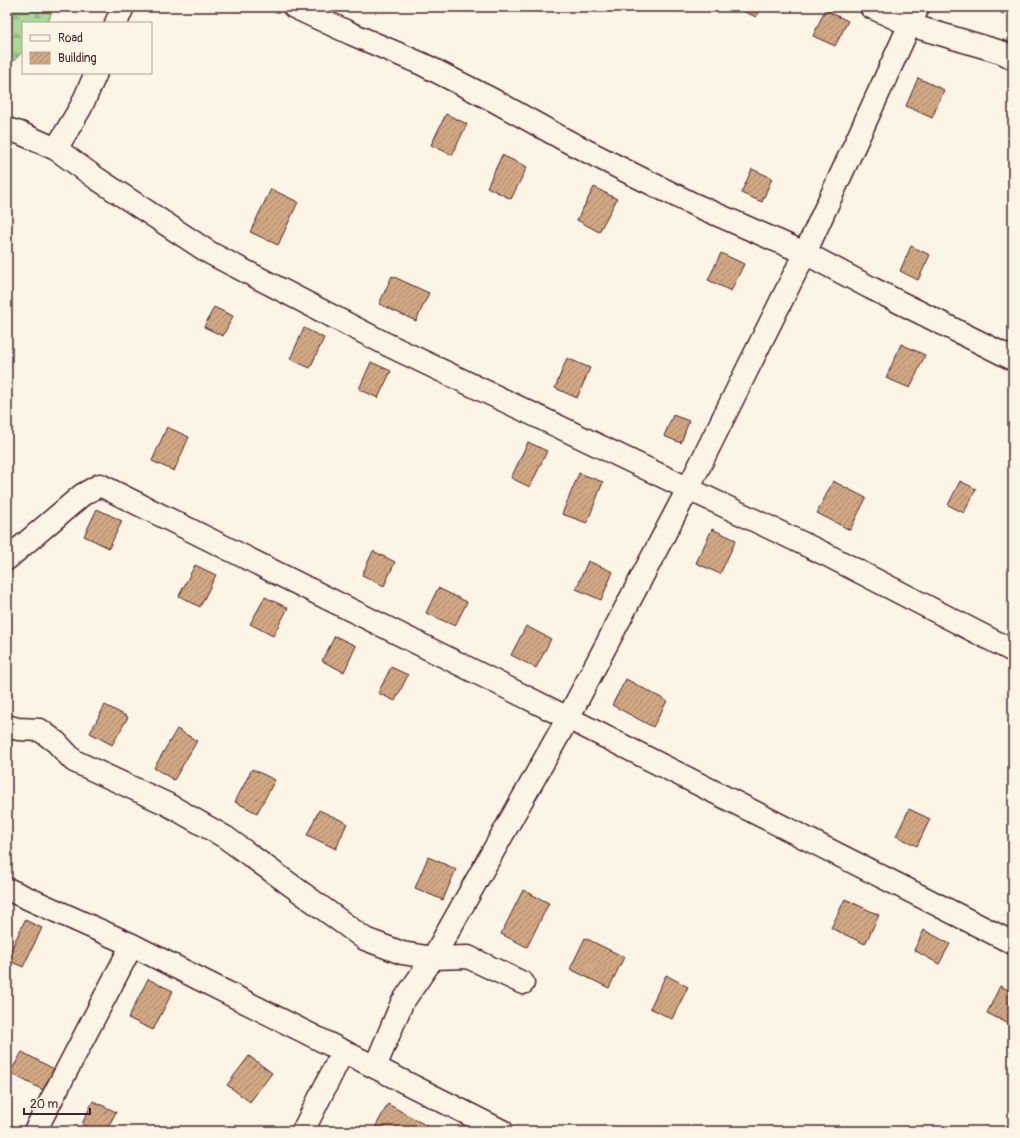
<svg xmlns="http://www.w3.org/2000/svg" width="1020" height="1138" font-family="Pangolin,sans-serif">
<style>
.forest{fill:url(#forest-firs);stroke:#797c62}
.building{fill:url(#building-hatch);stroke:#4a1f2b}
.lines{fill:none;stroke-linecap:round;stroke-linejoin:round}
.street-casing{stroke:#4a1f2b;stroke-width:25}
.street{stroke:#fcf5e5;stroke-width:22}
</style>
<defs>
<pattern id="forest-firs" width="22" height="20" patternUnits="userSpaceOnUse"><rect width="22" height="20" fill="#a8d999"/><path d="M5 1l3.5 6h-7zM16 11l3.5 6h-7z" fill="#92ba84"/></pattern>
<pattern id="building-hatch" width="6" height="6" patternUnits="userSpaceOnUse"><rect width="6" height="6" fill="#d1a883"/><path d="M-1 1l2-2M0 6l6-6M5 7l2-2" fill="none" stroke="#ac886b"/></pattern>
</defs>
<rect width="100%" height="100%" fill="#fcf5e5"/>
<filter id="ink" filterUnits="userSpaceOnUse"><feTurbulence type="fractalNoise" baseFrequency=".025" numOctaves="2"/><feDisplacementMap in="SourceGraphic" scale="8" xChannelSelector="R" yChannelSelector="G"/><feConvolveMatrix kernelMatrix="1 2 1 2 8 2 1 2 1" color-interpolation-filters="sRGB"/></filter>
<g filter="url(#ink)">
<!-- forest -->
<polygon class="forest" points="7,7 53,7 48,23 23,23 23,51 13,62 7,61"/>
<!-- building -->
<g class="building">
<polygon points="734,7 761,7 756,17"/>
<polygon points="991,7 1007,7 1003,14"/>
<polygon points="825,10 848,21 835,46 813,36"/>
<polygon points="918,78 944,90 932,118 906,106"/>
<polygon points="446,114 467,124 452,155 431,145"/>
<polygon points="502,155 527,167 511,199 487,187"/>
<polygon points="752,169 772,178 762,202 741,193"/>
<polygon points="594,187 617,199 599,232 577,220"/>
<polygon points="271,189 298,202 278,245 250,232"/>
<polygon points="911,246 930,255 918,280 900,271"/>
<polygon points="721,253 744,264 731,291 708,280"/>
<polygon points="392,276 429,293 416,321 379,304"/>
<polygon points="214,307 233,316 223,336 204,327"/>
<polygon points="304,328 324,338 310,368 290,359"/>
<polygon points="901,344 925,355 910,388 886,378"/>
<polygon points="567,358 590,368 577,398 555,388"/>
<polygon points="371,362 391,371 378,398 359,389"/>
<polygon points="673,415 689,421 681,443 664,436"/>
<polygon points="167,427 189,437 174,471 152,461"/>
<polygon points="528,442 547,451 530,487 511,478"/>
<polygon points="579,473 603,482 587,523 562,514"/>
<polygon points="833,481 866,498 850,530 817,513"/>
<polygon points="960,481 976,489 964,513 948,505"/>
<polygon points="97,509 122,521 109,548 84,536"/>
<polygon points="712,529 736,540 720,574 696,563"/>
<polygon points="373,551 395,562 384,586 362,575"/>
<polygon points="588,561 613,572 601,600 576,589"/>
<polygon points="195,565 216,575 200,607 179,596"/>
<polygon points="438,588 467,602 455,626 426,613"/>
<polygon points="265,597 288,608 273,636 250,624"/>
<polygon points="526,626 551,639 536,668 511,655"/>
<polygon points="335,636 356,646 344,672 322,661"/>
<polygon points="391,667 408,675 395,701 378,693"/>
<polygon points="626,679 667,701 653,727 612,705"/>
<polygon points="105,705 128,717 112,745 90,733"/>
<polygon points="177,729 197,741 174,780 154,768"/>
<polygon points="252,769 275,780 257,813 235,802"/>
<polygon points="909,809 930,819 917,846 896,836"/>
<polygon points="319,810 347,823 336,849 307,835"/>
<polygon points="428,857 456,869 443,900 415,888"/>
<polygon points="523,890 549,903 527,947 501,934"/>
<polygon points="845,899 879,915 865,944 831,928"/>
<polygon points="25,920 42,928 23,967 7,960 7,958"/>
<polygon points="924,930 950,944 939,964 914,950"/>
<polygon points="585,938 624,957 609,988 570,969"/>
<polygon points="666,975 688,987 672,1019 650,1008"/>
<polygon points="148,979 173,991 153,1030 128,1018"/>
<polygon points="1000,986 1013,992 1013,1026 987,1013"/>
<polygon points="22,1052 54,1069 43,1090 10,1073"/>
<polygon points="249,1056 272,1073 250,1102 227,1085"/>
<polygon points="93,1101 116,1112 106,1131 96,1131 82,1124"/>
<polygon points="388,1104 427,1126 424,1131 373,1131"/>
</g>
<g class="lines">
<!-- street casing -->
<g class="street-casing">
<g id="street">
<polyline points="294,7 352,34 422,64 493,100 567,141 628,172 693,204 805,253 871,288 1013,359"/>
<polyline points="871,7 910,25 1001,52 1013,58"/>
<polyline points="116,23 123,7"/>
<polyline points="7,129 20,133 56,149 96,178 210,253 386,344 827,555 1013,651"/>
<polyline points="56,149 81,107 96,73"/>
<polyline points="7,559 82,495 100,485 568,718 1013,943"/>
<polyline points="7,726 18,729 40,730 56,742 74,761 167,804 225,837 365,939 402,953 433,958 468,957 523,983"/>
<polyline points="7,889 132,945 502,1131"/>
<polyline points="375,1067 402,1003 433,958 568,718 688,489 805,253 918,7"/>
<polyline points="35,1131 132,945"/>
<polyline points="303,1131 343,1051"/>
</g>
</g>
<!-- street -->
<use href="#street" class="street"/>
</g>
</g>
<!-- margin -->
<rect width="1020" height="1138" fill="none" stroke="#fcf5e5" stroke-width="24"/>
<rect x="12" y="12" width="996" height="1114" fill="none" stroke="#4a1f2b" stroke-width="1.5" filter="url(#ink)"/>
<!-- legend -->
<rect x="22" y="22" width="130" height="52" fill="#fcf5e5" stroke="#b59f9b"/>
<rect x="30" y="35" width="20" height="6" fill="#fcf5e5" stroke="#b59f9b"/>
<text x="58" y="42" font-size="12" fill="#4a1f2b">Road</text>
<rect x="30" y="52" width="20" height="12" fill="url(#building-hatch)" stroke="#b59f9b"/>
<text x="58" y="62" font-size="12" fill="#4a1f2b">Building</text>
<!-- scale -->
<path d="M24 1108v6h66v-6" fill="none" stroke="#4a1f2b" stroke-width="2"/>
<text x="30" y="1108" font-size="12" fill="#4a1f2b" stroke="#fcf5e5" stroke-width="3" paint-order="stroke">20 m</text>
</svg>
